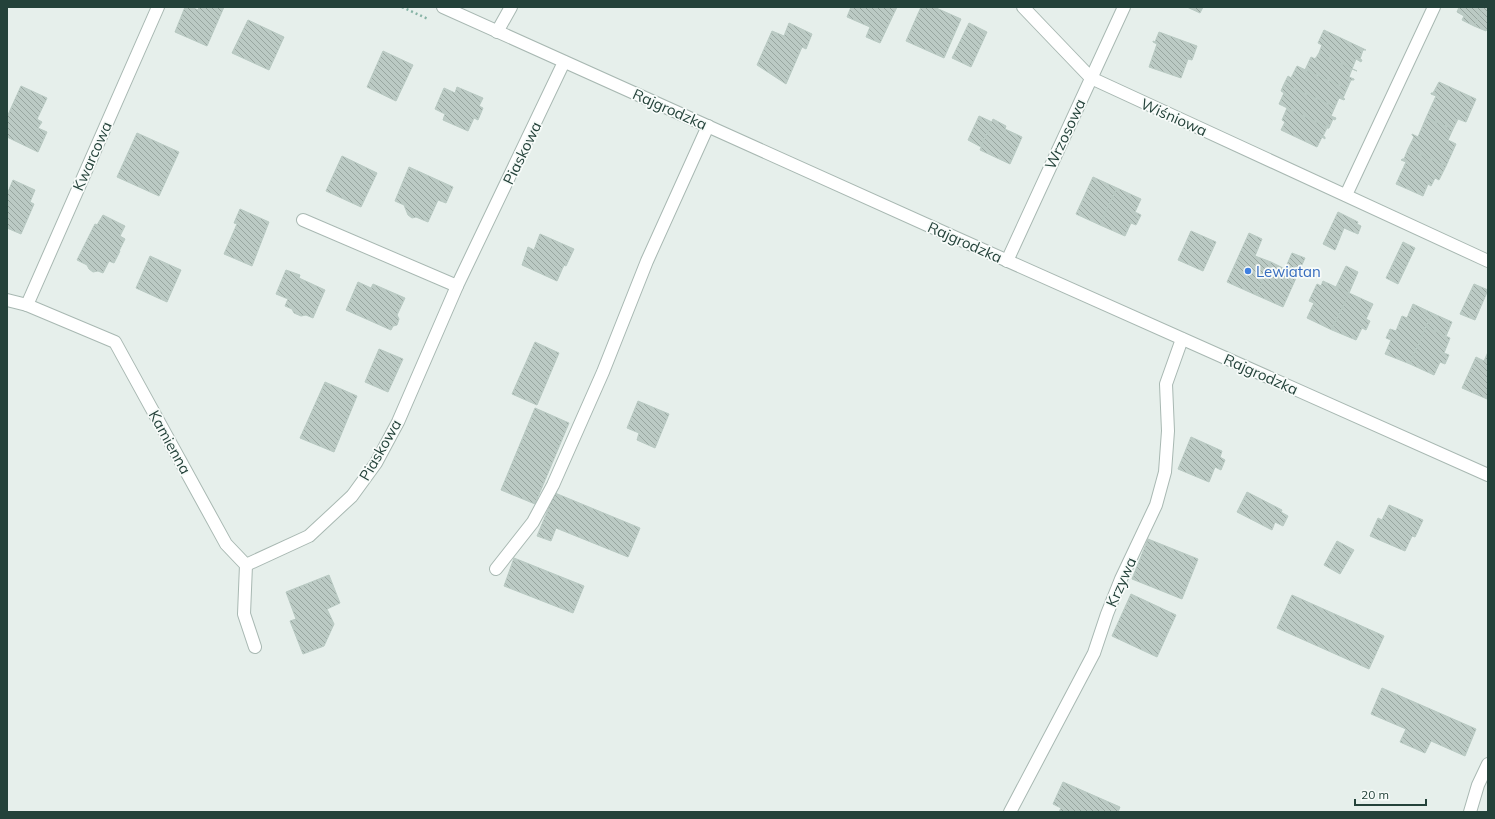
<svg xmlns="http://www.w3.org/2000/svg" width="1495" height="819" font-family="Mulish,sans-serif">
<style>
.building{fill:url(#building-back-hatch);stroke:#b8c9c2}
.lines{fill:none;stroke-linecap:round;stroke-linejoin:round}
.service-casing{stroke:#a8b8b2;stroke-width:14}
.minor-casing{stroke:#a8b8b2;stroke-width:14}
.tertiary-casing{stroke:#a8b8b2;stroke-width:14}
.path{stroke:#86b3a5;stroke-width:2.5;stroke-dasharray:2 3;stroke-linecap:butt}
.service{stroke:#fff;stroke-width:12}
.minor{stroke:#fff;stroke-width:12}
.tertiary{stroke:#fff;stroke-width:12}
.shop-dot{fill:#3f7fe0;stroke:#f7fbf9;stroke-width:1.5}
.labels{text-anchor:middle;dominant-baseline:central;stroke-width:3.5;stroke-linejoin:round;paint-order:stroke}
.street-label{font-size:15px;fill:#24423a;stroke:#f7fbf9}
.shop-label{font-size:15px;fill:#366cbe;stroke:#f7fbf9;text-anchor:start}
</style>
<defs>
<pattern id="building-back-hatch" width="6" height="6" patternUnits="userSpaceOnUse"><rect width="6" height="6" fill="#bbcac4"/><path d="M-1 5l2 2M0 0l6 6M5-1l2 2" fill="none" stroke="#98a6a0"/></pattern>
</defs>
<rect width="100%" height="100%" fill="#e6efeb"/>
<!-- building -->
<g class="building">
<polygon points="185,7 191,7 198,10 199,7 224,7 207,46 175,32"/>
<polygon points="851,7 897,7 880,43 866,37 870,27 847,17"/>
<polygon points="921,7 934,7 961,19 944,58 906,41"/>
<polygon points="1187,7 1203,7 1200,13"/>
<polygon points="1459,7 1483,7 1474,26 1462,20 1464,16 1457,12"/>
<polygon points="1483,7 1488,7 1488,27 1486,31 1474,26"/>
<polygon points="248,20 284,37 269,70 232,53"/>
<polygon points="789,23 812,34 806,49 802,47 786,84 757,65 772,31 784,36"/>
<polygon points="969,23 987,32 971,67 952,58"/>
<polygon points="1324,30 1366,50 1363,50 1360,59 1362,60 1361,62 1356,59 1352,69 1319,53 1322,45 1318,43"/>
<polygon points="1159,32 1197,46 1192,60 1188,59 1181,78 1149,67 1157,44 1153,42 1153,41 1155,42"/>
<polygon points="383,51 413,65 396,101 367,87"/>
<polygon points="1319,53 1357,71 1352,69 1349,77 1354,79 1354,80 1351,80 1347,89 1305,70 1311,57 1315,59"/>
<polygon points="1297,66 1347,89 1343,98 1345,99 1344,100 1339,98 1335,107 1284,84 1288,76 1291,78"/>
<polygon points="1439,82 1476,99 1466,122 1458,119 1453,129 1426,118 1436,96 1431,94 1431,93 1433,93"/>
<polygon points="1284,84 1335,107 1331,116 1336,118 1335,120 1333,119 1329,128 1279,104 1284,93 1281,91"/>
<polygon points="21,86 47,98 37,119 42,122 38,128 47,132 38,152 7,137 7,117"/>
<polygon points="457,87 483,98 479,106 483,108 478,120 474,118 468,131 443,120 445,114 435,109 444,88 455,93"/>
<polygon points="1287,108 1329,128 1327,128 1323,136 1325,137 1325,139 1322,137 1317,147 1281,130 1285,122 1282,120"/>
<polygon points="979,116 992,122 981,147 968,140"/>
<polygon points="1426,118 1453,129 1448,140 1456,144 1446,166 1408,149 1414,137 1412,135 1412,134 1418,137"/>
<polygon points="993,119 1006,126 1005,129 1022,137 1010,164 980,150"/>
<polygon points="137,133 179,152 159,196 117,177"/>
<polygon points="1408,149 1446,166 1439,180 1435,178 1431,186 1428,184 1423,196 1396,184 1406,162 1401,160 1402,159 1404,159"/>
<polygon points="342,156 377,173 361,207 326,191"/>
<polygon points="409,167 453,187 446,203 438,200 428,222 416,217 412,218 408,215 404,205 395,201"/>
<polygon points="1093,177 1117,188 1100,225 1076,214"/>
<polygon points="13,180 35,190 30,202 34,204 21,234 7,228 7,191 8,192"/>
<polygon points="1117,188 1141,199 1135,212 1141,215 1136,225 1131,223 1125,236 1100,225"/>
<polygon points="240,209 269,222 252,266 224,254 237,224 234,223"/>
<polygon points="1338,212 1358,222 1357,224 1361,226 1358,234 1344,228 1335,250 1323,244"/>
<polygon points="103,215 125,226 120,236 125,239 119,251 120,251 114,263 109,261 103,273 98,271 93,272 89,269 87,265 77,260 95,224 97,225"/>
<polygon points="1191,231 1216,242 1203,271 1178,260"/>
<polygon points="1249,233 1262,239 1255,256 1271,262 1256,295 1227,282"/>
<polygon points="540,234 574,249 566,266 564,265 557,281 522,265 528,247 534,250"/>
<polygon points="1403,242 1415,248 1398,284 1386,278"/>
<polygon points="1292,253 1305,258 1283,307 1256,295 1271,262 1285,269"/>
<polygon points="150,256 181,270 167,302 136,288"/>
<polygon points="1346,266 1358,272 1349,293 1336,287"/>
<polygon points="286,270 300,275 299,278 325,290 313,318 306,315 301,316 294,313 292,309 285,306 288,299 276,294"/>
<polygon points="1323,281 1349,293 1332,330 1307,318 1314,303 1309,301 1317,284 1321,286"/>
<polygon points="358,282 371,288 373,284 405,298 397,315 399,319 397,325 393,326 391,330 346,310"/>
<polygon points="1474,284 1488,290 1475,320 1460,314"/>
<polygon points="1349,293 1373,304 1366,319 1370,321 1366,330 1362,328 1356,340 1332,330"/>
<polygon points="1413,304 1432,313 1410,364 1385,354 1391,340 1386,338 1390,329 1396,331 1402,316 1407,318"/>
<polygon points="1432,313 1452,322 1446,336 1426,327"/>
<polygon points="1426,327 1450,338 1444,353 1449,355 1445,364 1440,362 1434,375 1410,364"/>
<polygon points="535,342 559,353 537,405 512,394"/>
<polygon points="379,349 403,359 388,392 365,382"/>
<polygon points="1488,352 1488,397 1487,399 1462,388 1476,357 1484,361"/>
<polygon points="325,382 357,396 334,452 300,438"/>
<polygon points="638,401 669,414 655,448 637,440 639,433 627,428"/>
<polygon points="535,408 569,423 535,504 501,490"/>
<polygon points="1191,437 1222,451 1220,457 1225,460 1221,470 1215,467 1209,482 1178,469"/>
<polygon points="1247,492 1282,510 1281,512 1288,516 1283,526 1275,522 1272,530 1237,512"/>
<polygon points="555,493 640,528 628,557 556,528 551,541 537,536"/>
<polygon points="1389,505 1423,520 1415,537 1412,536 1405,551 1370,536 1378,518 1382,520"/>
<polygon points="1148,539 1198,559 1182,599 1132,579"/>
<polygon points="1337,541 1354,550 1340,574 1324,565"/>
<polygon points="514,558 584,586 573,613 504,586"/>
<polygon points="329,575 340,603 327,609 334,624 324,646 303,654 290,621 296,619 286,592"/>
<polygon points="1131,594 1176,615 1157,657 1112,636"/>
<polygon points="1292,595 1384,636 1369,669 1277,628"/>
<polygon points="1382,688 1476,729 1465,756 1431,741 1425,753 1400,742 1406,729 1371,714"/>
<polygon points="1063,782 1120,807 1118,812 1059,812 1061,808 1053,804"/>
</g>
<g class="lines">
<!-- service casing -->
<g class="service-casing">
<g id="service">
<polyline points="497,32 511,7"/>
<polyline points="496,569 533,522 553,485 603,372 647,261 708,126"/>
<polyline points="1470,812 1478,785 1488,764"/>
</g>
</g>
<!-- minor casing -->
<g class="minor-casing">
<g id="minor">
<polyline points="1023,7 1091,78 1488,261"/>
<polyline points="1346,195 1434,7"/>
<polyline points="303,220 457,286"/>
<polyline points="1007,261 1124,7"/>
<polyline points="7,300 27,305 115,342 226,544 246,565 244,614 255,647"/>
<polyline points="27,305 158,7"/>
<polyline points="246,565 309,536 352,496 376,463 398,422 457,286 564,62"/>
<polyline points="1010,812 1094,653 1107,614 1121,579 1156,505 1165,472 1168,431 1166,384 1182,339"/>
</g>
</g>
<!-- tertiary casing -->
<g class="tertiary-casing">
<polyline id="tertiary" points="443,7 954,237 1488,475"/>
</g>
<!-- path -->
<polyline class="path" points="402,7 428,19"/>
<!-- service -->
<use href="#service" class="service"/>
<!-- minor -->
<use href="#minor" class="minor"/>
<!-- tertiary -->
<use href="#tertiary" class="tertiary"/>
</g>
<!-- markers -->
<circle class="shop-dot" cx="1248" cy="271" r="4"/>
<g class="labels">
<!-- street labels -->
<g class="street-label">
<text transform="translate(670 109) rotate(24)">Rajgrodzka</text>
<text transform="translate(1174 117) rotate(24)">Wiśniowa</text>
<text transform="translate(1065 134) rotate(-65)">Wrzosowa</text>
<text transform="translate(522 153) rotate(-64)">Piaskowa</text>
<text transform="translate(92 156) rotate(-66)">Kwarcowa</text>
<text transform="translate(965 242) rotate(24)">Rajgrodzka</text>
<text transform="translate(1261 374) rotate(24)">Rajgrodzka</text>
<text transform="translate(170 442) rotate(61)">Kamienna</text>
<text transform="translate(380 450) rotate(-60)">Piaskowa</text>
<text transform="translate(1121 582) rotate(-66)">Krzywa</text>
</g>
<!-- shop labels -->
<g class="shop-label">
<text x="1256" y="271">Lewiatan</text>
</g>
</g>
<!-- border -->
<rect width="1495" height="819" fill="none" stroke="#24423a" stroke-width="16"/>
<!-- scale -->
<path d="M1355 799v6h71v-6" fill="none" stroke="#24423a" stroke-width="2"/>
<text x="1361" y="799" font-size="12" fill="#24423a" stroke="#f7fbf9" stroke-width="3" paint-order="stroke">20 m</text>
</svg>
